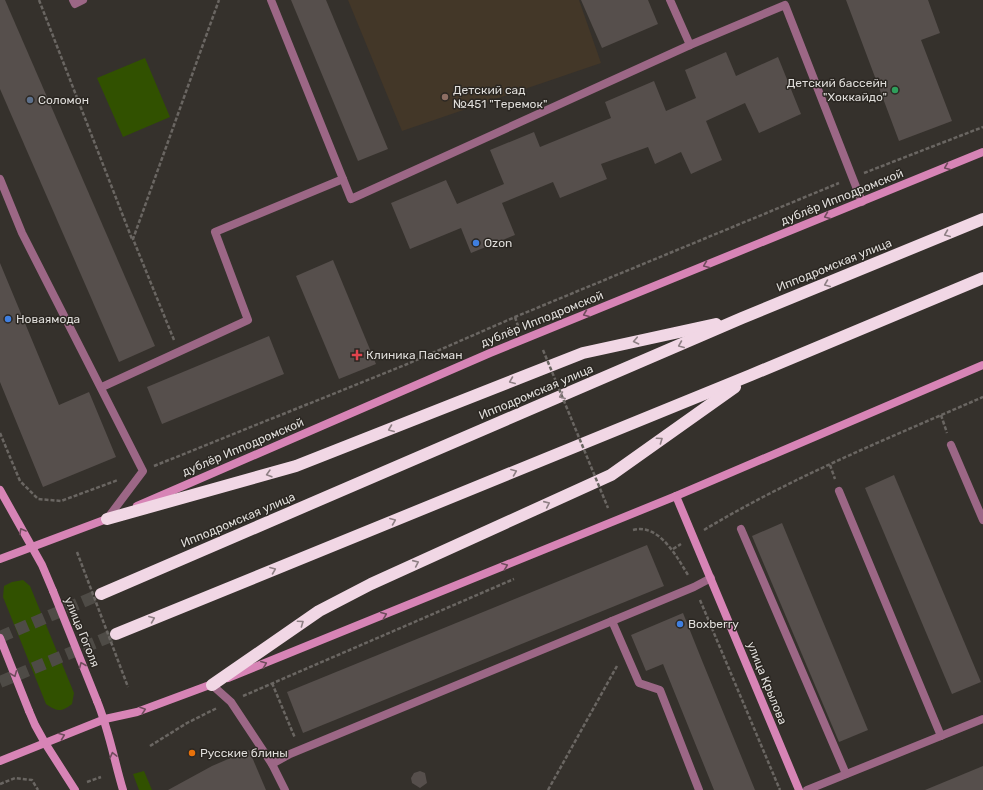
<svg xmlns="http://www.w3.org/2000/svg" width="983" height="790" font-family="Rubik,sans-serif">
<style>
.education{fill:#433728}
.green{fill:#315100}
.building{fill:#564f4c}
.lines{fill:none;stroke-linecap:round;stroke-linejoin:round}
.highway-tunnel{stroke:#4e4b46;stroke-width:12;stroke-dasharray:12 6;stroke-linecap:butt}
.path{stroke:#6a6662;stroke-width:2.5;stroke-dasharray:4 2;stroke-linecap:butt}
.lane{stroke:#9c6786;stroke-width:8}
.secondary{stroke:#d784b6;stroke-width:8}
.highway{stroke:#f1d7e5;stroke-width:12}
.path-bridge{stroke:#6a6662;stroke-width:2.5;stroke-dasharray:4 2;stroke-linecap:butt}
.secondary-bridge{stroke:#d784b6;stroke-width:8}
.oneway{stroke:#704c5d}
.oneway2{stroke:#8e7f84}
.leisure-dot{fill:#2e9e5b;stroke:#2b2722;stroke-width:1.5}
.education-dot{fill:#8d6e63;stroke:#2b2722;stroke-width:1.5}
.service-dot{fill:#5c6f8a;stroke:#2b2722;stroke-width:1.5}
.shop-dot{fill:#3f7fe0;stroke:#2b2722;stroke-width:1.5}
.health-dot{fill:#e0444e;stroke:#2b2722;stroke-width:1.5}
.food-dot{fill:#e8710a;stroke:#2b2722;stroke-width:1.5}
.labels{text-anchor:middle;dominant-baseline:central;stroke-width:3;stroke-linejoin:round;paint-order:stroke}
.poi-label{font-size:12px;fill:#dfddda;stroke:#2b2722;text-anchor:start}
.street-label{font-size:12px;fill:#dfddda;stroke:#2b2722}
</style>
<rect width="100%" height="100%" fill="#35312c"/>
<!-- education -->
<polygon class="education" points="348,0 579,0 601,63 402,131"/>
<!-- green -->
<g class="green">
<polygon points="145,58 170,117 123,137 97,78"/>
<path d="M23,580L30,586L74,693L72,704C61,712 58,712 46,704L3,597L4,586L12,582Z"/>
<polygon points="144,771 152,790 139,790 133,774"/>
</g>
<!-- building -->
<g class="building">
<polygon points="0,0 5,0 155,346 119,362 0,89"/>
<polygon points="291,0 326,0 388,149 358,161"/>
<polygon points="581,0 648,0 658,24 602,48"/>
<polygon points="846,0 928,0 940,33 921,40 952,121 899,141"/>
<polygon points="726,52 736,76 778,57 801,114 759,133 745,103 706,121 722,160 691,174 681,152 655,164 648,147 601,164 607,179 560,198 553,182 502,203 515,235 471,253 461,228 410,249 391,203 446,180 457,204 504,184 490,150 534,132 540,147 611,118 605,102 654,81 666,111 696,98 685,70"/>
<polygon points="333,260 376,364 339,379 296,276"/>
<polygon points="0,263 59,405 89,392 116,457 43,487 0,382"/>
<polygon points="269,336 284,374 162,424 147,387"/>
<polygon points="894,475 981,682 952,694 865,488"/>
<polygon points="782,523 868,730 839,742 752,536"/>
<polygon points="647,545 664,586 303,733 287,692"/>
<polygon points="683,613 703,663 755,790 714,790 663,664 646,671 631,635"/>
<polygon points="249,750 266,790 168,790 212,766"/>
<polygon points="983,766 983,790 925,790"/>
<polygon points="420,771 425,773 427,783 420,788 412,783 411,778 414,773"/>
</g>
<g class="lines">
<!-- highway-tunnel -->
<g class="highway-tunnel">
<polyline points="0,637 101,594"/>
<polyline points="0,682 116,634"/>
</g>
<!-- path -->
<g class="path">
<polyline points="39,0 132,239"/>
<polyline points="864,173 983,127"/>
<polyline points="515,317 518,326"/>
<polyline points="174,340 133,239 219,0"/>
<polyline points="941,415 947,433"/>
<polyline points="0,433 20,481 38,499 61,501 118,480"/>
<polyline points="830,465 835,479"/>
<polyline points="154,466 405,365 515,317 839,183"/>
<path d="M633,530C659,523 677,557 688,575"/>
<path d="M704,530C792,477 889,438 983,397"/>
<polyline points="673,549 681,544"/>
<polyline points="700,600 780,790"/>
<polyline points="272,683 295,738"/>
<polyline points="243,696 514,579"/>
<polyline points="150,746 187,723 217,708"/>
<polyline points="87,782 101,777"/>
<polyline points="0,784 15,778 32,780 38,790"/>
<polyline points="548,790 617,666"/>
</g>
<!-- lane -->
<g class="lane">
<polyline points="73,0 75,4 83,0"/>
<polyline points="670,0 690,45"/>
<polyline points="0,179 22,233 143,471 107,519"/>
<polyline points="343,179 351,199 690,45 785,5 862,202"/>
<polyline points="102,387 248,320 215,232 343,179 271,0"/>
<polyline points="951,445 983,520"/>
<polyline points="839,491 941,736"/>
<polyline points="741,529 846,774"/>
<polyline points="612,621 639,683 660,690 699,790"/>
<polyline points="212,685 231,702 272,764 285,790"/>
<polyline points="272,764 290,754 612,621 694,587 711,578"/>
<polyline points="807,790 983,719"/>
</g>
<!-- secondary -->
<g class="secondary">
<polyline points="0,490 42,565 53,591"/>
<polyline points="676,496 799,790"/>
<polyline points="137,506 490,353 983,152"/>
<polyline points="0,559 112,517"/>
<polyline points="228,678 676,496 983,365"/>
<path d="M97,701C109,730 114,760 123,790"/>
<polyline points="29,711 35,725 45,743 75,790"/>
<polyline points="0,761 105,719 137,712 215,683"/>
</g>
<!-- highway -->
<g class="highway">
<polyline points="107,519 296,466 583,353 716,324"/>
<polyline points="101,594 742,318 983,219"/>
<polyline points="116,634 751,375 983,278"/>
<polyline points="212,685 319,611 371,584 611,475 735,387"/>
</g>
<!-- path-bridge -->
<g class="path-bridge">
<polyline points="543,350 608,508"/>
<polyline points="77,552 128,687"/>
</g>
<!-- secondary-bridge -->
<g class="secondary-bridge">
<polyline points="53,591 97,701"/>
<polyline points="0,638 29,711"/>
</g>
</g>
<!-- one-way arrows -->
<defs><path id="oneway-chevron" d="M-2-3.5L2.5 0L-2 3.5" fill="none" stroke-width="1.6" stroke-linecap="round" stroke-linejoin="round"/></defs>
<g class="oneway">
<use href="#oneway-chevron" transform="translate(947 167) rotate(157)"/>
<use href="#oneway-chevron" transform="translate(827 216) rotate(158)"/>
<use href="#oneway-chevron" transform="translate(706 265) rotate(158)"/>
<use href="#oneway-chevron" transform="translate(586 314) rotate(158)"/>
<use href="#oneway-chevron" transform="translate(22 531) rotate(-119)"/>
<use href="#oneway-chevron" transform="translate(505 566) rotate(-22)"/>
<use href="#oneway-chevron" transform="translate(384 615) rotate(-22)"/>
<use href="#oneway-chevron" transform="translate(264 664) rotate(-22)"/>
<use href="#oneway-chevron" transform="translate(82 665) rotate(-112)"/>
<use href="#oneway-chevron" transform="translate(14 674) rotate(68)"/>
<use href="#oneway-chevron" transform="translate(143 710) rotate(-19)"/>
<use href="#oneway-chevron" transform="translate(62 736) rotate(-21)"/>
<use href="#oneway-chevron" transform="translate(113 755) rotate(-104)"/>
</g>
<g class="oneway2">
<use href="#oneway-chevron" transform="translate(947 234) rotate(158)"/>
<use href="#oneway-chevron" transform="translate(827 284) rotate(158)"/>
<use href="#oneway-chevron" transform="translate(636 341) rotate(168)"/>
<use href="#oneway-chevron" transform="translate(681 345) rotate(157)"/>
<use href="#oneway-chevron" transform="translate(512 381) rotate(158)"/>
<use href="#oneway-chevron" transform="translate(562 396) rotate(157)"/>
<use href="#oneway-chevron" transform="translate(391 429) rotate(158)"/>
<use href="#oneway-chevron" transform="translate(660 440) rotate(-35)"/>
<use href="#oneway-chevron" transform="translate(514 472) rotate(-22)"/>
<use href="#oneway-chevron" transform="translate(269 474) rotate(164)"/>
<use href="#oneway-chevron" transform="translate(547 504) rotate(-24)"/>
<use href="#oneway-chevron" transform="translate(393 521) rotate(-22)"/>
<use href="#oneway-chevron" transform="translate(416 563) rotate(-24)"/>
<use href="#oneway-chevron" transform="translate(273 570) rotate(-22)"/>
<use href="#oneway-chevron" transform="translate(152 619) rotate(-22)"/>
<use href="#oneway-chevron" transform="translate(301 623) rotate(-35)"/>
</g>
<!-- markers -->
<circle class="leisure-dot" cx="895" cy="90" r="4"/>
<circle class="education-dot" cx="445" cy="97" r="4"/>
<circle class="service-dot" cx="30" cy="100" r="4"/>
<g class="shop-dot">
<circle cx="476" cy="243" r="4"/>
<circle cx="8" cy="319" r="4"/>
<circle cx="680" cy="624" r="4"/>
</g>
<path class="health-dot" d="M355 349h4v4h4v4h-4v4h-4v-4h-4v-4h4z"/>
<circle class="food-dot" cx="192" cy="753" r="4"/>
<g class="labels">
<!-- poi labels -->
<g class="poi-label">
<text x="887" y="83" text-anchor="end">Детский бассейн<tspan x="887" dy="14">"Хоккайдо"</tspan></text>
<text x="453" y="90">Детский сад<tspan x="453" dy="14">№451 "Теремок"</tspan></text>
<text x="38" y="100">Соломон</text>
<text x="484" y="243">Ozon</text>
<text x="16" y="319">Новаямода</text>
<text x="366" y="355">Клиника Пасман</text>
<text x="688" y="624">Boxberry</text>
<text x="200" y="753">Русские блины</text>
</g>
<!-- street labels -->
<g class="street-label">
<text transform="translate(842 197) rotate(-22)">дублёр Ипподромской</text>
<text transform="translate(834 265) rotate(-22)">Ипподромская улица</text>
<text transform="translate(542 319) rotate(-22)">дублёр Ипподромской</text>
<text transform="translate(536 392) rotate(-23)">Ипподромская улица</text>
<text transform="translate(243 447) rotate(-23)">дублёр Ипподромской</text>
<text transform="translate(238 520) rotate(-23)">Ипподромская улица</text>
<text transform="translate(82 632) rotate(68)">улица Гоголя</text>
<text transform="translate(767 683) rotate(68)">улица Крылова</text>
</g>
</g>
</svg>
